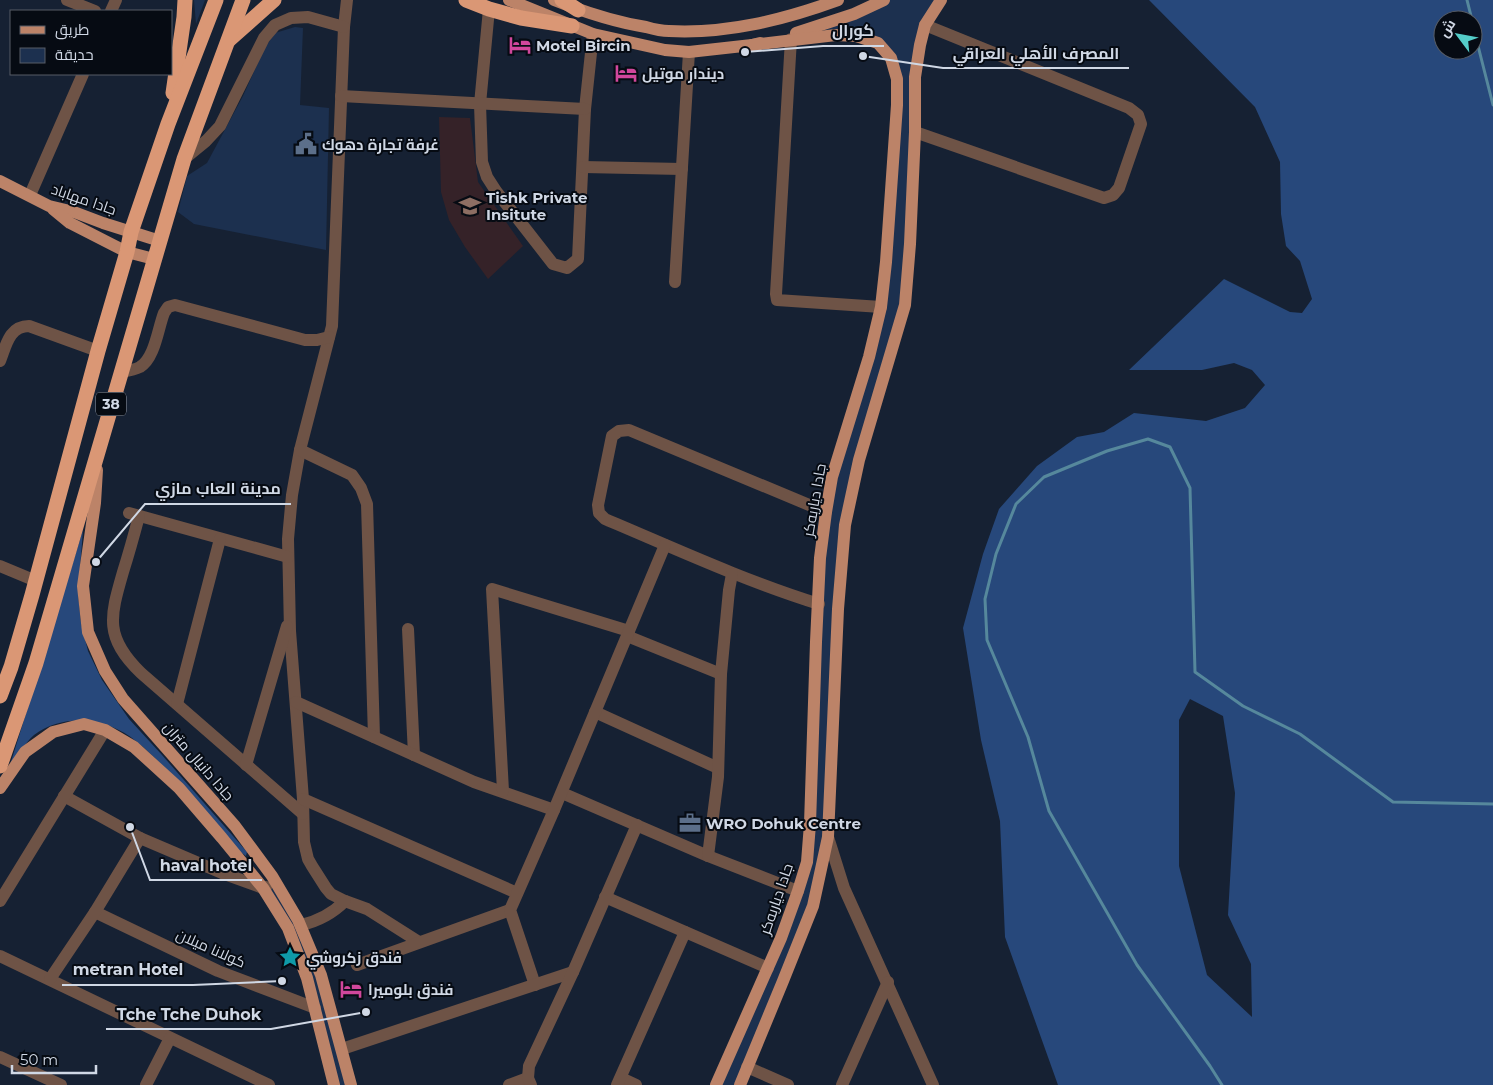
<svg xmlns="http://www.w3.org/2000/svg" width="1493" height="1085" font-family="Montserrat,Cairo,sans-serif">
<style>
.education{fill:#352228}
.green{fill:#1c304f}
.forest{fill:#27487b;fill-rule:evenodd}
.lines{fill:none;stroke-linecap:round;stroke-linejoin:round}
.stream{stroke:#56889c;stroke-width:3}
.minor{stroke:#6e5346;stroke-width:12}
.major{stroke:#bc8368;stroke-width:12}
.highway{stroke:#da9775;stroke-width:15}
.labels{text-anchor:middle;dominant-baseline:central;stroke-width:4;stroke-linejoin:round;paint-order:stroke}
.shield{fill:#060b13;stroke:#939aa6;stroke-width:1}
.shield-label{font-size:14px;font-weight:bold;fill:#d0d8e5}
.poi-label{font-size:15px;font-weight:bold;fill:#d0d8e5;stroke:#060b13;text-anchor:start}
.street-label{font-size:15px;fill:#d0d8e5;stroke:#060b13}
.leader{fill:none;stroke:#d0d8e5;stroke-width:2}
.callout-dot{fill:#d0d8e5;stroke:#060b13;stroke-width:2}
.callout-label{font-size:16px;text-anchor:middle;font-weight:bold;fill:#d0d8e5;stroke:#060b13;stroke-width:4;stroke-linejoin:round;paint-order:stroke}
</style>
<rect width="100%" height="100%" fill="#162133"/>
<!-- education -->
<polygon class="education" points="439,117 470,118 478,182 523,246 488,279 465,247 449,220 441,192"/>
<!-- green -->
<g class="green">
<polygon points="194,0 205,0 196,24"/>
<polygon points="888,0 941,0 920,45 905,305 845,525 828,837 813,906 740,1085 716,1085 807,862 826,512 881,307 897,79 878,43 814,28"/>
<polygon points="295,27 303,28 300,105 329,108 326,250 194,224 178,212 187,176 207,163 243,96 264,49 275,33"/>
<polygon points="275,883 301,929 349,1085 336,1085 307,973 265,889"/>
</g>
<!-- forest -->
<g class="forest">
<path d="M1149,0H1493V1085H1058L1005,937L1000,821L981,740L963,628L983,554L999,509L1037,466L1077,437L1104,432L1134,413L1206,421L1245,408L1265,385L1252,370L1234,363L1202,370H1129L1224,279L1290,312L1302,313L1312,299L1300,261L1286,246L1281,214L1280,162L1255,107ZM1443,20H1473V50H1443ZM1190,699L1223,716L1235,793L1228,915L1251,964L1252,1017L1207,975L1179,866V720Z"/>
<path d="M83,530L78,594L81,623L88,651L102,680L129,719L162,755L247,852L246,856L239,851C221,831 203,811 185,792C170,775 155,756 137,742C109,718 65,712 34,735C25,743 18,755 10,765Z"/>
</g>
<g class="lines">
<!-- stream -->
<g class="stream">
<polyline points="1467,0 1472,20"/>
<polyline points="1473,26 1493,105"/>
<polyline points="1222,1085 1210,1066 1137,965 1049,811 1028,737 987,640 985,599 996,554 1016,504 1044,477 1107,451 1148,439 1170,447 1190,488 1195,672 1243,706 1300,734 1393,802 1493,804"/>
</g>
<!-- minor -->
<g class="minor">
<polyline points="67,0 95,11"/>
<polyline points="347,0 344,27 332,326 300,450 292,495 288,539 290,631 303,799 304,842 308,859 312,866 326,888 331,894 345,901 367,909 419,942"/>
<polyline points="489,9 480,104 482,162 487,177 496,191 553,264 567,268 578,259 585,109 593,34"/>
<polyline points="111,11 116,0"/>
<polyline points="791,39 776,294 777,300 881,307"/>
<polyline points="341,96 585,109"/>
<polyline points="915,132 1104,198 1113,195 1119,188 1141,124 1138,115 1129,108 925,25"/>
<polyline points="184,159 206,141 220,126 264,38 275,25 291,18 308,17 344,27"/>
<polyline points="583,167 682,169"/>
<polyline points="30,195 83,74"/>
<polyline points="675,282 689,52"/>
<path d="M0,361C6,346 9,326 29,326L98,351"/>
<path d="M121,372C127,371 134,370 140,367C155,358 158,328 164,313L168,307L175,305L305,340H317L329,337"/>
<polyline points="300,450 352,475 361,488 367,504 374,737"/>
<polyline points="129,513 288,557"/>
<path d="M139,516C134,535 129,553 123,572C110,617 104,637 141,673L303,814"/>
<polyline points="0,566 36,581"/>
<path d="M819,604C745,581 676,549 605,519L599,513L598,505L612,436L619,431L629,430L826,512"/>
<polyline points="408,629 414,755"/>
<polyline points="627,636 721,674"/>
<polyline points="296,702 474,782 554,810"/>
<polyline points="177,704 220,539"/>
<polyline points="595,712 718,768"/>
<polyline points="246,765 287,626"/>
<polyline points="503,791 492,589 629,631"/>
<polyline points="562,793 708,856 798,891"/>
<polyline points="64,796 140,838 222,873 263,888 266,887"/>
<polyline points="303,799 517,893"/>
<polyline points="828,837 844,888 933,1085"/>
<polyline points="708,856 718,777 721,674 729,590 732,574"/>
<polyline points="605,897 768,968"/>
<polyline points="0,901 105,730"/>
<polyline points="95,912 218,971 315,1008"/>
<path d="M301,925C319,921 332,914 345,901"/>
<polyline points="0,956 269,1085"/>
<polyline points="357,965 510,910"/>
<polyline points="50,979 95,912 140,838"/>
<polyline points="535,985 510,910 554,810 665,545"/>
<polyline points="342,1049 573,972"/>
<polyline points="0,1057 61,1085"/>
<polyline points="747,1067 788,1085"/>
<polyline points="621,1078 636,1085"/>
<polyline points="146,1085 170,1038"/>
<polyline points="509,1085 528,1078"/>
<polyline points="531,1085 528,1078 529,1066 573,972 637,825"/>
<polyline points="617,1085 685,932"/>
<polyline points="842,1085 888,982"/>
</g>
<!-- major -->
<g class="major">
<polyline points="509,0 593,34 665,50 689,52 752,45 760,43"/>
<path d="M554,0C584,12 614,22 646,27C653,29 661,31 669,31C727,34 783,20 838,0"/>
<polyline points="796,33 854,14 884,0"/>
<polyline points="0,181 49,206 74,212 103,223 160,241"/>
<polyline points="53,209 70,223 113,245 127,252 154,259"/>
<polyline points="97,470 95,503 83,586 88,632 105,671 123,699 235,826 272,876 298,920 321,975 351,1085"/>
<polyline points="0,788 25,752 53,732 84,724 105,730 134,747 179,788 222,838 263,888 288,928 307,978 334,1085"/>
<polyline points="716,1085 781,938 798,891 807,862 810,824 816,642 820,558 826,512 832,477 869,357 881,307 886,262 897,105 897,79 891,58 878,43 856,36 836,35 752,45"/>
<polyline points="740,1085 783,981 813,906 828,837 838,609 845,525 859,460 905,305 910,244 915,132 915,77 920,45 925,25 941,0"/>
</g>
<!-- highway -->
<g class="highway">
<polyline points="466,0 489,9 521,18 572,26"/>
<polyline points="562,0 578,10"/>
<polyline points="229,40 274,0"/>
<polyline points="173,93 184,17 185,0"/>
<polyline points="0,696 11,667 32,595 98,351 127,252 131,232 168,124 216,0"/>
<polyline points="0,766 36,663 184,159 243,0"/>
</g>
</g>
<!-- icons -->
<defs>
<g id="hotel-bare" transform="scale(1.725)"><path d="M-6-4.5h1.5V1H6V5H4.5V3h-9V5H-6ZM-4 0a1.8 1.8 0 1 1 3.6 0ZM.5 0V-2.5h3Q6-2.5 6 0Z" fill="#d1479c" stroke="#060b13" stroke-width="2.5" paint-order="stroke"/></g>
<g id="civic-bare" transform="scale(1.725)"><path d="M-.6-6.5H3V-4.5H.6V-3L4-1V1h2V6H-6V1h2V-1L-.6-3ZM-1.2 2.5V6h2.4V2.5Z" fill="#5c6f8a" stroke="#060b13" stroke-width="2.5" paint-order="stroke"/></g>
<g id="university-bare" transform="scale(1.725)"><path d="M0-5L7-2L0 1L-7-2ZM-4 1L0 2.5L4 1V4Q0 6-4 4Z" fill="#8d6e63" stroke="#060b13" stroke-width="2.5" paint-order="stroke"/></g>
<g id="office-bare" transform="scale(1.725)"><path d="M-6-3h4V-5.5h4V-3h4V5H-6ZM-1-4.5V-3h2v-1.5ZM-6 0V1H6V0Z" fill="#5c6f8a" stroke="#060b13" stroke-width="2.5" paint-order="stroke"/></g>
<g id="sight-bare" transform="scale(1.725)"><path d="M0-6L1.8-2.2L6-1.7L2.9 1.2L3.7 5.4L0 3.3L-3.7 5.4L-2.9 1.2L-6-1.7L-1.8-2.2Z" fill="#0f9aa8" stroke="#060b13" stroke-width="2.5" paint-order="stroke"/></g>
</defs>
<g fill-rule="evenodd">
<use href="#hotel-bare" x="520" y="45"/>
<use href="#hotel-bare" x="626" y="73"/>
<use href="#civic-bare" x="306" y="144"/>
<use href="#university-bare" x="470" y="206"/>
<use href="#office-bare" x="690" y="823"/>
<use href="#sight-bare" x="290" y="957"/>
<use href="#hotel-bare" x="351" y="989"/>
</g>
<g class="labels">
<!-- shield labels -->
<rect class="shield" x="96" y="392.5" width="30" height="23" rx="4"/>
<g class="shield-label">
<text x="111" y="404">38</text>
</g>
<!-- poi labels -->
<g class="poi-label">
<text x="536" y="45">Motel Bircin</text>
<text x="642" y="73">ديندار موتيل</text>
<text x="322" y="144">غرفة تجارة دهوك</text>
<text x="486" y="197">Tishk Private<tspan x="486" dy="17">Insitute</tspan></text>
<text x="706" y="823">WRO Dohuk Centre</text>
<text x="306" y="957">فندق زكروشي</text>
<text x="368" y="989">فندق بلوميرا</text>
</g>
<!-- street labels -->
<g class="street-label">
<text transform="translate(84 199) rotate(19)">جادا مهاباد</text>
<text transform="translate(814 500) rotate(-80)">جادا دیاربه‌كر</text>
<text transform="translate(199 761) rotate(49)">جادا دانيال متران</text>
<text transform="translate(776 899) rotate(-71)">جادا دیاربه‌كر</text>
<text transform="translate(211 948) rotate(24)">كولانا ميلان</text>
</g>
</g>
<!-- callouts -->
<path class="leader" d="M745 52L823 46H884M863 56L943 68H1129M96 562L145 504H291M130 827L150 880H262M282 981L193 985H62M366 1012L271 1029H106"/>
<g class="callout-dot">
<circle cx="745" cy="52" r="5"/>
<circle cx="863" cy="56" r="5"/>
<circle cx="96" cy="562" r="5"/>
<circle cx="130" cy="827" r="5"/>
<circle cx="282" cy="981" r="5"/>
<circle cx="366" cy="1012" r="5"/>
</g>
<g class="callout-label">
<text x="853" y="36">كورال</text>
<text x="1036" y="59">المصرف الأهلي العراقي</text>
<text x="218" y="494">مدينة العاب مازي</text>
<text x="206" y="871">haval hotel</text>
<text x="128" y="975">metran Hotel</text>
<text x="189" y="1020">Tche Tche Duhok</text>
</g>
<!-- legend -->
<rect x="10" y="10" width="162" height="65" fill="#060b13" stroke="#575d67"/>
<rect x="20" y="26" width="25" height="8" fill="#bc8368" stroke="#575d67"/>
<text x="55" y="35" font-size="15" fill="#d0d8e5">طريق</text>
<rect x="20" y="48" width="25" height="15" fill="#1c304f" stroke="#575d67"/>
<text x="55" y="60" font-size="15" fill="#d0d8e5">حديقة</text>
<!-- north arrow -->
<g transform="translate(1458 35) rotate(302)"><circle r="24" fill="#060b13" stroke="#575d67"/>
<path d="M0-4L9 19L0 12L-9 19Z" fill="#54cdc9"/>
<text y="-8" font-size="14" font-weight="bold" text-anchor="middle" fill="#d0d8e5">ش</text>
</g>
<!-- scale -->
<path d="M12 1065v8h84v-8" fill="none" stroke="#d0d8e5" stroke-width="2.5"/>
<text x="20" y="1065" font-size="15" fill="#d0d8e5" stroke="#060b13" stroke-width="4" paint-order="stroke">50 m</text>
</svg>
